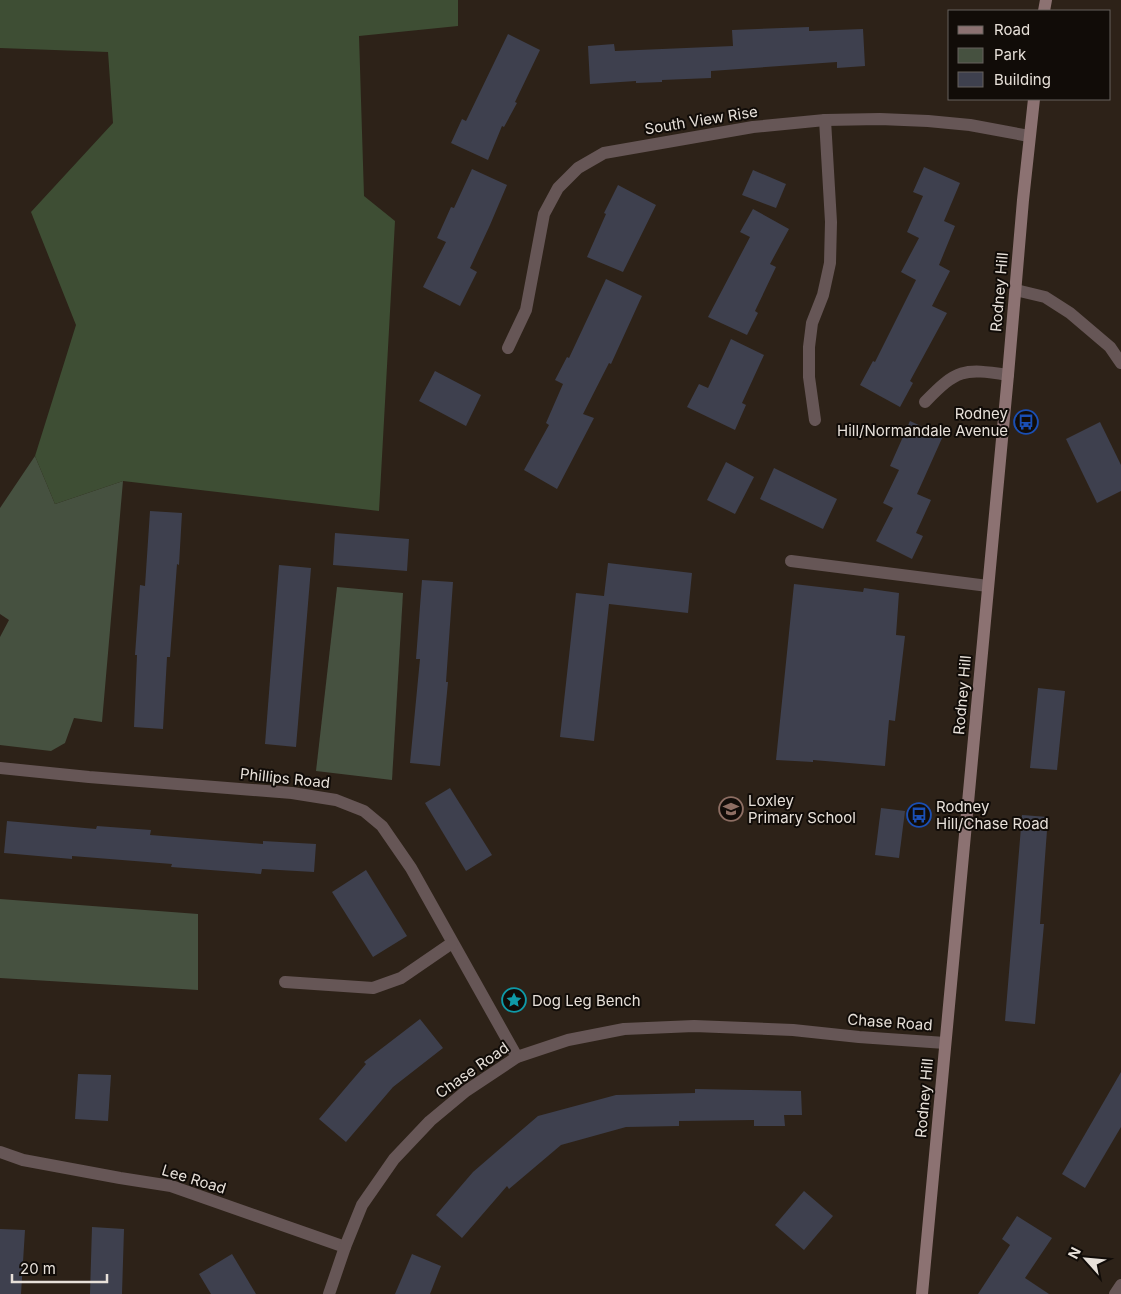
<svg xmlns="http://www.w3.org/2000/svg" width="1121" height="1294" font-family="Inter,sans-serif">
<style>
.green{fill:#465140}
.forest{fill:#3e4e34}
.building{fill:#3e404e}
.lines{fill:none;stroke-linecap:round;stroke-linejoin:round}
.lane{stroke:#665656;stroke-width:12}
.street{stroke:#665656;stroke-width:12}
.secondary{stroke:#8c7272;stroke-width:12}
.labels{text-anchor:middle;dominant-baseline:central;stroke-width:4;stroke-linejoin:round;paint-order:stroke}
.street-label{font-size:15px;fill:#e7e0d9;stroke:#110c08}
.poi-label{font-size:15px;fill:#e7e0d9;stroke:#110c08;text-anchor:start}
</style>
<rect width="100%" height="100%" fill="#2d2218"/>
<!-- green -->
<g class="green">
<polygon points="35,456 55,504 123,481 102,722 74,718 65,743 51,751 0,745 0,637 9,620 0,614 0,508"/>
<polygon points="337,587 403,593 392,780 316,771"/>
<polygon points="0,899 198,914 198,990 0,978"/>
</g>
<!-- forest -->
<polygon class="forest" points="0,0 458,0 458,26 359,36 364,196 395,221 379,511 123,481 55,504 35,456 76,325 31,212 113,123 108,52 0,48"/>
<!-- building -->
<g class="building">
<polygon points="809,27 809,31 863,29 865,66 837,68 837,62 711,71 711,78 662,80 662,82 636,83 636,81 590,84 588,46 614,44 615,51 733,46 732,30"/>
<polygon points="508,34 540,50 515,102 517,103 504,127 502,126 488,160 451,143 462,119 466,121"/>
<polygon points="924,167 960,183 944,221 955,226 939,265 950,271 932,306 947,313 910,381 913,383 900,407 860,385 873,361 875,362 916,280 901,272 919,238 907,232 923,196 913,192"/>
<polygon points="472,169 507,185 490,225 470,268 477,272 460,306 423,287 446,242 437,238 451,207 454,208"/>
<polygon points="753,170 786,184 776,208 742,195"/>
<polygon points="618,185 656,205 623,272 587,257 606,214 604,213"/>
<polygon points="753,209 789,229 770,264 776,267 755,311 758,313 747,335 708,317 750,237 740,232"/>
<polygon points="606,279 642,296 611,364 609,363 583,414 594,418 557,489 524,470 549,425 546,423 563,384 555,380 567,357 569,358"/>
<polygon points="731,339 764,355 742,403 746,405 735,430 687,407 699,384 708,388"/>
<polygon points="435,371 481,395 466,426 419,401"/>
<polygon points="910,421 943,436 917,494 931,500 916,533 923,536 912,559 876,541 893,508 883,503 899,470 890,466"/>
<polygon points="1100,422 1121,465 1121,491 1097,503 1066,439"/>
<polygon points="726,462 754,477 735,514 707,500"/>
<polygon points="774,468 837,499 823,529 760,499"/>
<polygon points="150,511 182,513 179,565 177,564 170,657 167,657 163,729 134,727 137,655 135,655 140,585 145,586"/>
<polygon points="335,533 409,539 407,571 333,565"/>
<polygon points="608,563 692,573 688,613 609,604 594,741 560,737 576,593 604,596"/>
<polygon points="279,565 311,568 296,747 265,744"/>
<polygon points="422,580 453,582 446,682 448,682 440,766 410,763 420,659 416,659"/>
<polygon points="794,584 863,592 864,588 899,593 896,635 905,636 895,721 889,720 885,766 813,760 813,762 776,760"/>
<polygon points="1038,688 1065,691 1057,770 1030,768"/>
<polygon points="450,788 492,855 466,871 425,803"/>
<polygon points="881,808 905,811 899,858 875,855"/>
<polygon points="1022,815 1048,817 1040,924 1044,924 1035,1024 1005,1021"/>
<polygon points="7,821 96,829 97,826 151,830 150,835 263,844 263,841 316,844 314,872 262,869 261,874 171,867 172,864 72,856 72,859 4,853"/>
<polygon points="366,870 407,936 373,957 332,892"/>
<polygon points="420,1019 443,1048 393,1087 346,1142 319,1119 366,1064 364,1062"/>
<polygon points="1121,1072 1121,1127 1085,1188 1062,1174"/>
<polygon points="78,1074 111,1075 108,1121 75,1119"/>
<polygon points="695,1089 801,1091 802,1115 784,1115 785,1126 754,1126 754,1120 679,1121 679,1126 626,1127 561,1145 509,1189 507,1186 462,1238 436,1215 473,1172 538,1116 616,1095 695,1093"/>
<polygon points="804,1191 833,1216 804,1250 775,1225"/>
<polygon points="1017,1216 1052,1238 1025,1278 1049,1294 978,1294 1010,1245 1002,1239"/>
<polygon points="92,1227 124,1229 122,1294 90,1294"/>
<polygon points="0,1229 25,1230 21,1294 0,1294"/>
<polygon points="232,1254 256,1294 211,1294 199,1274"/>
<polygon points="412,1254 441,1266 430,1294 395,1294"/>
</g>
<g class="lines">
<!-- lane -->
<g class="lane">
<path d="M925,402C957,369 963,368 1008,375"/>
<polyline points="791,561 988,586"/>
<polyline points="1115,1294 1121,1285"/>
</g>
<!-- street -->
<g class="street">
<polyline points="1016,290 1045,297 1070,313 1110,347 1121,363"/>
<polyline points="508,348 526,310 544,214 558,188 578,168 604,153 753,127 825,120 880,119 928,121 970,125 1029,136"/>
<polyline points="815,420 809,377 809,347 812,323 823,295 830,263 831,222 825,120"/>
<polyline points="0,768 89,777 292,793 336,800 364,811 382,826 411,868 517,1057"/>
<polyline points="285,982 373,988 401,978 452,943"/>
<polyline points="0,1152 23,1160 120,1178 171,1186 345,1247"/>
<polyline points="329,1294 345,1247 362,1205 394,1159 430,1121 466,1091 517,1057 568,1040 624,1029 694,1026 793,1030 859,1037 945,1043"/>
</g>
<!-- secondary -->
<g class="secondary">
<polyline points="1044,11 1046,0"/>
<polyline points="922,1294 1008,375 1023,200 1034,99"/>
</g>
</g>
<!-- icons -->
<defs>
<g id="bus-ring" transform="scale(1.25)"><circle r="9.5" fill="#110c08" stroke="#1a4fb4" stroke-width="1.5"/><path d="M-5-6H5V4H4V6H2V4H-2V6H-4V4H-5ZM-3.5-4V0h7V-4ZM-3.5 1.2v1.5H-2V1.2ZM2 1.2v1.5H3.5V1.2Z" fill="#1a4fb4"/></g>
<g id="school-ring" transform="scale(1.25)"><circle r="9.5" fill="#110c08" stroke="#8d6e63" stroke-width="1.5"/><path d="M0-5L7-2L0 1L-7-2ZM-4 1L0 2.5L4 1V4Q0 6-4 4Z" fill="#8d6e63"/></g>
<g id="sight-ring" transform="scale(1.25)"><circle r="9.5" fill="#110c08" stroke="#0f9aa8" stroke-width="1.5"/><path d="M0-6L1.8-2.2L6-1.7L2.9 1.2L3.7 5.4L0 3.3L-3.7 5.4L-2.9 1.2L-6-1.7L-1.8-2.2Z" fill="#0f9aa8"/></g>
</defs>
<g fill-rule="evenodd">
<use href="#bus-ring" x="1026" y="422"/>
<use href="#school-ring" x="731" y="809"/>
<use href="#bus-ring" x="919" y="815"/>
<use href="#sight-ring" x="514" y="1000"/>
</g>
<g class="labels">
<!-- street labels -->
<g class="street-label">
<text transform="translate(701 120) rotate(-9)">South View Rise</text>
<text transform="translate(999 292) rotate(-85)">Rodney Hill</text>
<text transform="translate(962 695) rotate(-85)">Rodney Hill</text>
<text transform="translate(285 778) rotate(6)">Phillips Road</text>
<text transform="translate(890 1022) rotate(4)">Chase Road</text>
<text transform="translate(472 1070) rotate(-35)">Chase Road</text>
<text transform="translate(924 1098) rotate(-85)">Rodney Hill</text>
<text transform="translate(194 1179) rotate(17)">Lee Road</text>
</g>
<!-- poi labels -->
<g class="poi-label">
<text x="1008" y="413" text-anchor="end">Rodney<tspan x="1008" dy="17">Hill/Normandale Avenue</tspan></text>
<text x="748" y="800">Loxley<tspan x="748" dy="17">Primary School</tspan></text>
<text x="936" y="806">Rodney<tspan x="936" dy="17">Hill/Chase Road</tspan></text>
<text x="532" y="1000">Dog Leg Bench</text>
</g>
</g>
<!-- legend -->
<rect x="948" y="10" width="162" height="90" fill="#110c08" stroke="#67615c"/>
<rect x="958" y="26" width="25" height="8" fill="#8c7272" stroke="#67615c"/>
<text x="994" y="35" font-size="15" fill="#e7e0d9">Road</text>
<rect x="958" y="48" width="25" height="15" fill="#465140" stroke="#67615c"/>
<text x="994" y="60" font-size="15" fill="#e7e0d9">Park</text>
<rect x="958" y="72" width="25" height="15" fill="#3e404e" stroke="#67615c"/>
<text x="994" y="85" font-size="15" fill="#e7e0d9">Building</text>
<!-- north arrow -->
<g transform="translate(1086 1259) rotate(297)" stroke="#110c08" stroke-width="4" paint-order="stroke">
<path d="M0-4L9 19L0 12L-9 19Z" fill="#e7e0d9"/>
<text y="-8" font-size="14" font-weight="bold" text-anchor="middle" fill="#e7e0d9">N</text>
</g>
<!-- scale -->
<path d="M12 1274v8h95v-8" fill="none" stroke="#e7e0d9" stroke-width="2.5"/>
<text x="20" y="1274" font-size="15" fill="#e7e0d9" stroke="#110c08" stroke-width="4" paint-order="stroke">20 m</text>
</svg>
